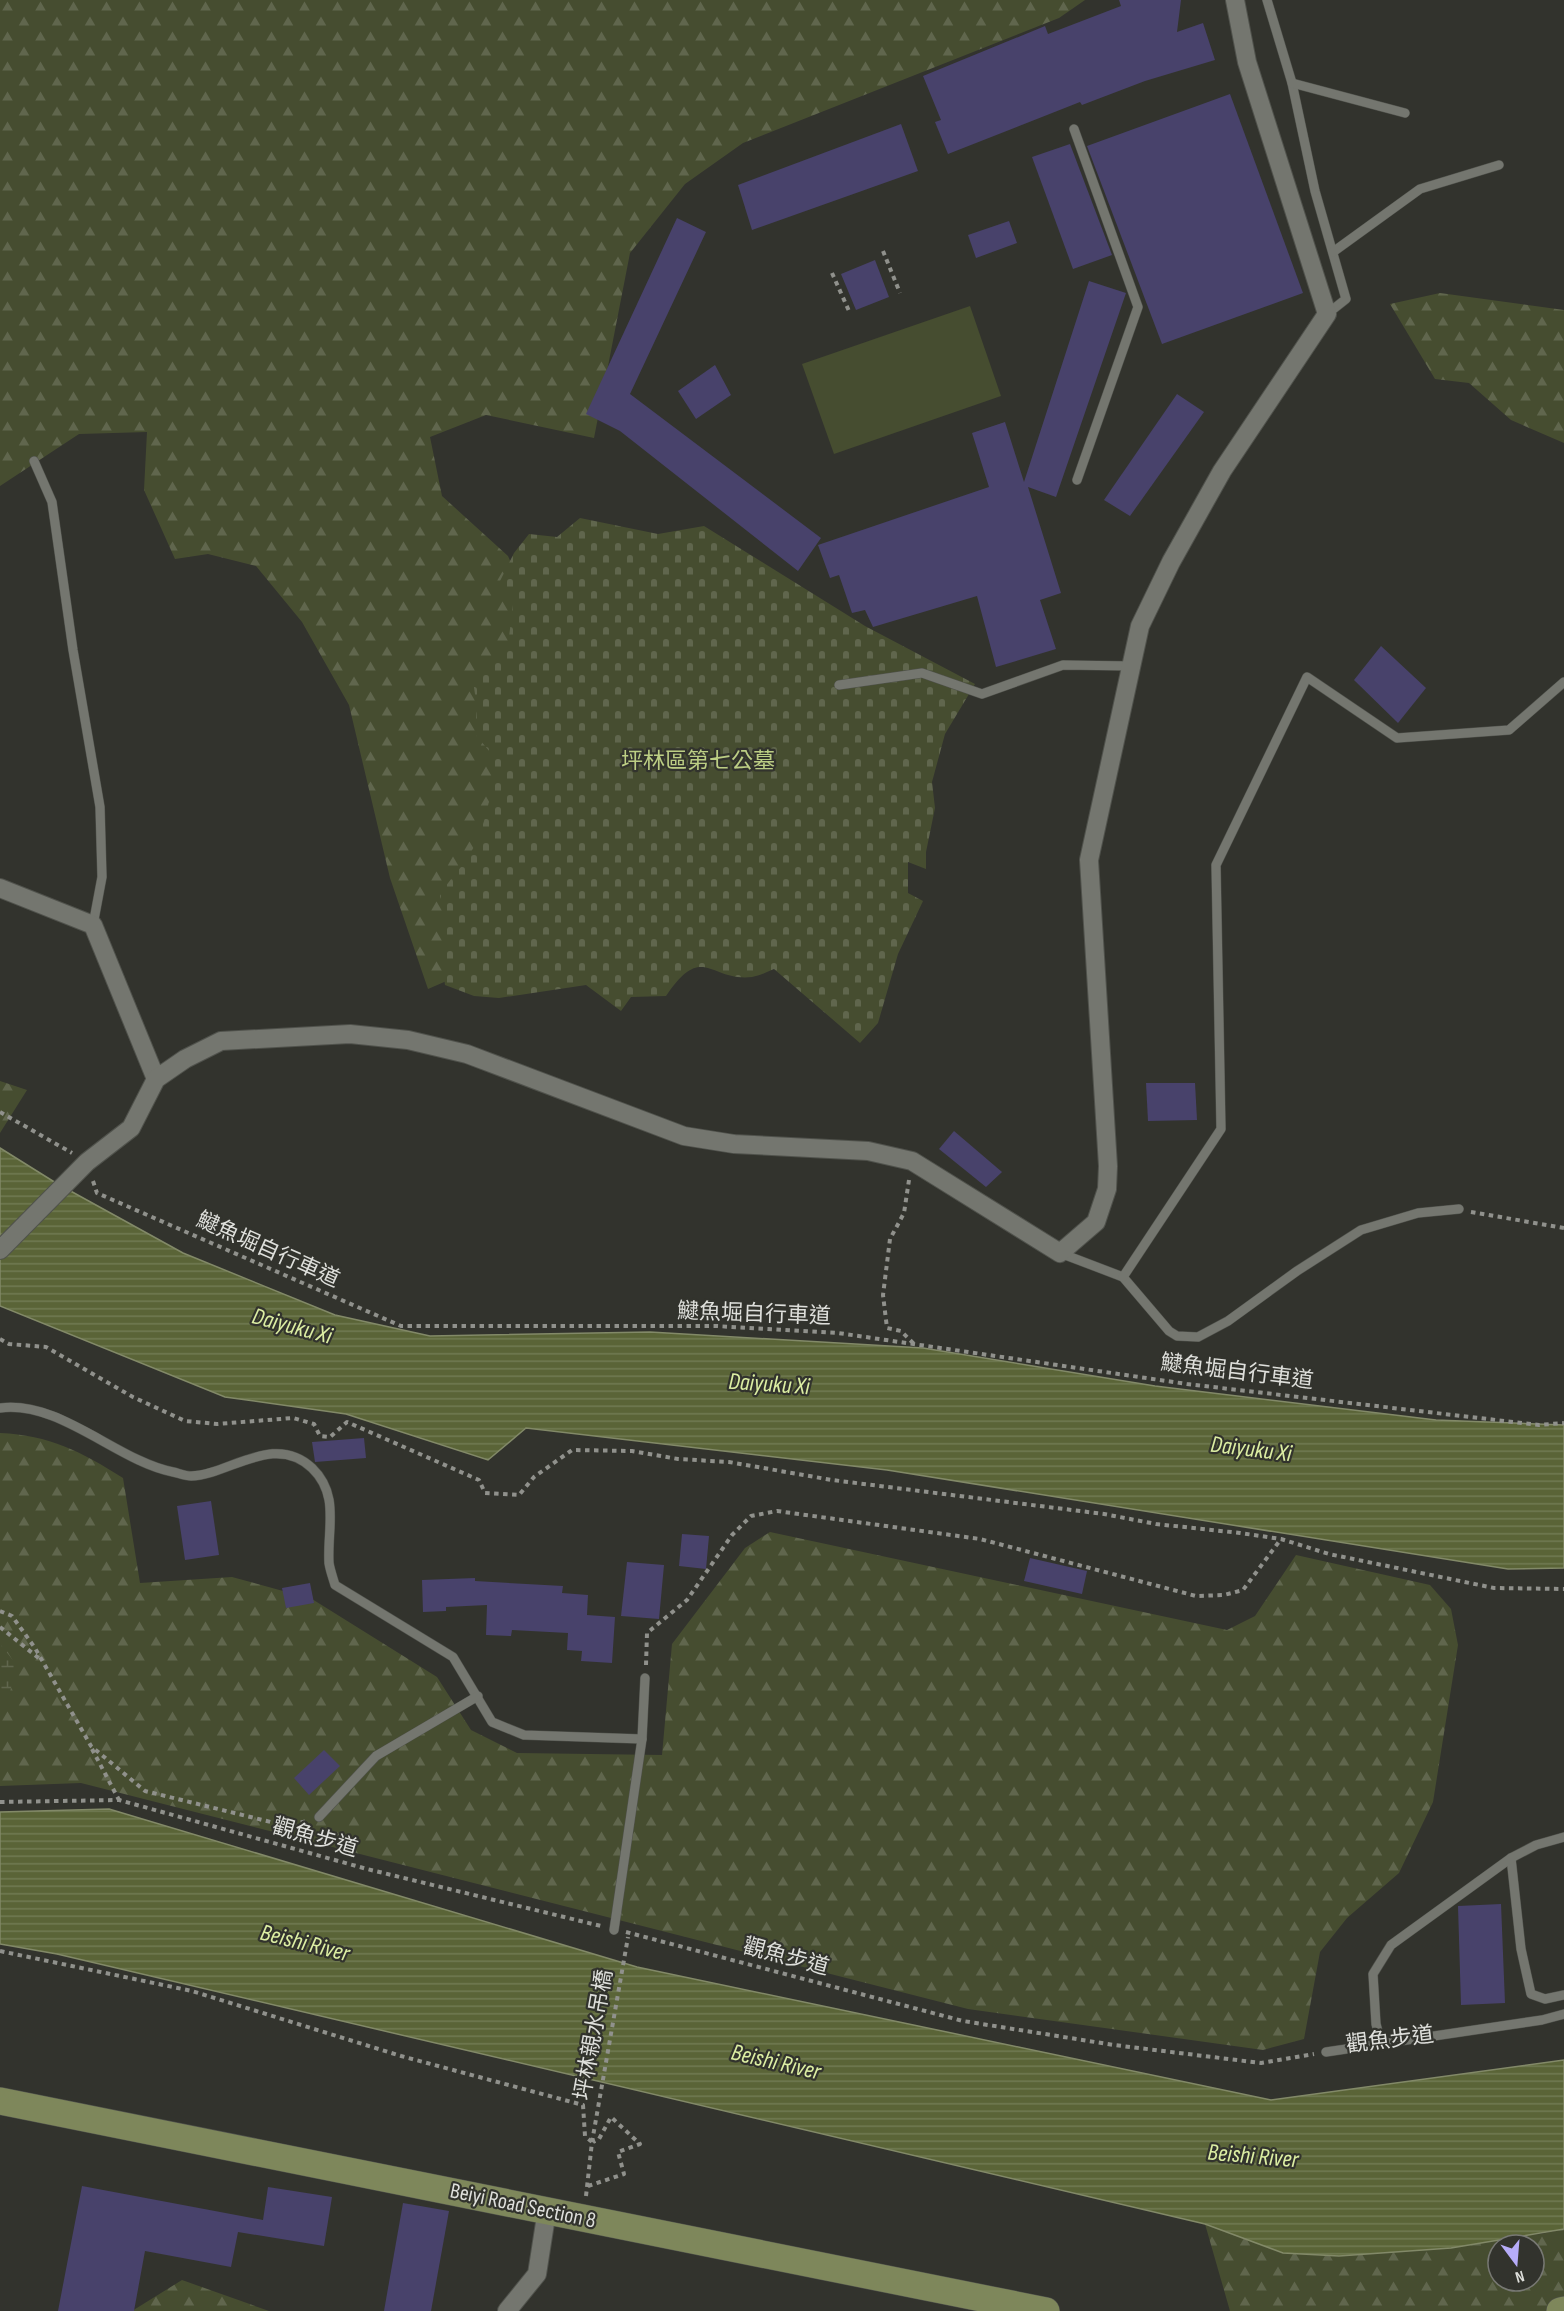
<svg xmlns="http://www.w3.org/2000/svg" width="1564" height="2311" font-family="'Sofia Sans Condensed','Noto Sans TC',sans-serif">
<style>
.green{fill:#464d30}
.forest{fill:url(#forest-firs);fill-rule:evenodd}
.wetland{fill:url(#wetland-marsh)}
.cemetery{fill:url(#cemetery-stones)}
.water{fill:url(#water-rules);stroke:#828968;stroke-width:1.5}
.building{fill:#48426b}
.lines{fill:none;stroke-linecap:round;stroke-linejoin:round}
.service-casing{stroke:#50524c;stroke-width:10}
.minor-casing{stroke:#50524c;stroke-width:20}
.primary-casing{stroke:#50524c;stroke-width:28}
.path{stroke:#90918c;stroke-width:4;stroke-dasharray:4.5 4.5;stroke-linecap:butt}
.service{stroke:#74766f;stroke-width:9}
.minor{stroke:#74766f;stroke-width:18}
.primary{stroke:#7e875b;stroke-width:27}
.labels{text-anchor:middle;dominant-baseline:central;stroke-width:4.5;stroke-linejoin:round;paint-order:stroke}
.park-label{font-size:22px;fill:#bcce84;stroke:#32332d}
.street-label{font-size:22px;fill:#dedfdb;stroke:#32332d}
.water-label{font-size:24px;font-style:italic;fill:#dceea3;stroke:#32332d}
</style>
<defs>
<pattern id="forest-firs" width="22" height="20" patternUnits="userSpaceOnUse" patternTransform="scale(1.5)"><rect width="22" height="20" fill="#464d30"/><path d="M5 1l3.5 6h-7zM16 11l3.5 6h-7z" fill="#60664d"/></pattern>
<pattern id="wetland-marsh" width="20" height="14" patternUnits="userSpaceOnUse" patternTransform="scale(1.5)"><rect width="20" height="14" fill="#464d30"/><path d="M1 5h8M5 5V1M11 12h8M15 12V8" fill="none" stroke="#60664d"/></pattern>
<pattern id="cemetery-stones" width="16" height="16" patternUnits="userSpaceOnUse" patternTransform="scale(1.5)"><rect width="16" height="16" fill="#464d30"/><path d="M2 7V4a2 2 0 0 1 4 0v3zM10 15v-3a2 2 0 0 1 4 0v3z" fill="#60664d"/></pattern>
<pattern id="water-rules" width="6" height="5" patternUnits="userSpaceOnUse" patternTransform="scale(1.5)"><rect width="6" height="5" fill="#5a6437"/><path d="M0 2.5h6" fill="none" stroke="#717a53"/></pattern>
</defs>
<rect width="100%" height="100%" fill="#32332d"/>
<!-- green -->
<polygon class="green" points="970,306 1001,396 834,454 802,364"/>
<!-- forest -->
<g class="forest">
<polygon points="0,0 1085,0 1059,18 743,143 685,184 630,253 594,438 486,415 430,437 442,496 508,556 547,644 458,976 428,989 390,878 349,705 302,622 256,566 208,554 175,559 144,490 147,432 79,434 0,486"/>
<polygon points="1440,293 1564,310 1564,443 1511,420 1469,383 1435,379 1390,304"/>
<polygon points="0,1081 27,1090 0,1133"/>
<path d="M0,1433C49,1435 82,1452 123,1478L140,1583L232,1577L312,1599L437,1677L471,1730L517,1753L662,1755L672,1644L745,1548L770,1532L1227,1630L1255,1616L1296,1555L1430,1585L1451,1609L1458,1645L1433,1802L1399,1873L1347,1918L1320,1952L1304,2039L1263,2050L968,2009L81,1783L0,1786Z"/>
<path d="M1205,2224L1283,2253L1541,2234L1564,2229V2311H1230ZM1498,2245H1534V2281H1498Z"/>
<polygon points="182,2280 269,2311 132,2311"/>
</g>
<!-- wetland -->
<polygon class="wetland" points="0,1644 16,1664 9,1697 0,1698"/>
<!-- cemetery -->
<path class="cemetery" d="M580,518L658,534L704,526L865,626L975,684L945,734L932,782L935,808L926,852V869L908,862V893L923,901L898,954L878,1023L860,1043L774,969C767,972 759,976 752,977C710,982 703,941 666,996L631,997L621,1011L586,985L499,998L474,996L445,985L441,958L447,920L440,896C448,880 461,869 470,854C487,825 492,790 495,758L475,734L477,707L473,681L492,661L507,653L514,597L498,585L514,553L529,534L557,537Z"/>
<!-- water -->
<g class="water">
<polygon points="0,1148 56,1183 183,1253 335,1315 430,1336 650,1332 923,1348 1155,1386 1436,1420 1564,1425 1564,1568 1508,1569 887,1470 526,1428 488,1460 346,1414 225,1397 0,1306"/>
<polygon points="109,1809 637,1967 1271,2100 1564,2060 1564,2229 1451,2248 1339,2256 1283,2253 1205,2224 57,1954 0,1944 0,1812"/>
</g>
<!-- building -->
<g class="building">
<polygon points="1119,0 1181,0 1177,32 1203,23 1215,60 1145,81 1082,105 1080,102 948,154 935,122 941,120 923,76 1045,26 1048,34 1121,6"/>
<polygon points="1230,94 1303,293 1162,344 1087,146"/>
<polygon points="901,124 918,171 752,230 738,185"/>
<polygon points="1070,144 1112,255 1073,269 1032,157"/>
<polygon points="677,218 706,232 630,394 821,538 798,571 620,431 586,414"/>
<polygon points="1009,221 1017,243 976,258 968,235"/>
<polygon points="875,260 889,297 856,310 841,274"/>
<polygon points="1089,281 1126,293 1056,497 1028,487 1061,593 1040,600 1056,649 996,667 977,596 873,627 865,610 852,613 839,575 830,578 818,545 989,487 972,433 1005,422 1024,482"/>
<polygon points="715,365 731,395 696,419 678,391"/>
<polygon points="1177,394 1204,412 1130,516 1104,500"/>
<polygon points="1381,646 1426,688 1398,723 1354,680"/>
<polygon points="1146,1083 1195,1083 1197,1120 1148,1121"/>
<polygon points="954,1131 1002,1172 986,1187 939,1149"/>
<polygon points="364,1438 366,1458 315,1462 312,1442"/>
<polygon points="211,1501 219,1555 185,1560 177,1506"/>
<polygon points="682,1534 709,1536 706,1569 679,1566"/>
<polygon points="1030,1558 1087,1571 1082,1594 1024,1581"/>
<polygon points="627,1562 664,1565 659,1619 621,1616"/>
<polygon points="475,1578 475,1581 563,1586 562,1593 588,1595 587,1615 615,1617 612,1663 581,1661 582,1651 567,1650 568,1633 512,1630 511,1636 486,1635 487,1605 446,1607 446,1611 423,1612 422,1580"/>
<polygon points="310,1583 314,1603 286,1608 282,1588"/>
<polygon points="324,1750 340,1766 309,1795 294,1778"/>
<polygon points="1501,1904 1505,2003 1461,2005 1458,1906"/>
<polygon points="82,2186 263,2220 268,2187 332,2197 324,2246 238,2232 231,2267 145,2251 134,2311 58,2311"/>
<polygon points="403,2203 449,2211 431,2311 384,2311"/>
</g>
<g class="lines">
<!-- service casing -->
<g class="service-casing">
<g id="service">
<polyline points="1267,0 1292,83 1315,191 1346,299 1327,314"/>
<polyline points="1292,83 1405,113"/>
<polyline points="1074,129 1138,307 1077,480"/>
<polyline points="1333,252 1420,189 1499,165"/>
<polyline points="34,461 52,502 73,650 100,807 102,877 93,925"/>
<polyline points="839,685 922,673 982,694 1063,665 1132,666"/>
<polyline points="1060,1253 1123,1277 1169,1331 1177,1336 1198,1337 1228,1321 1297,1271 1361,1230 1418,1213 1459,1209"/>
<polyline points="1123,1277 1221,1129 1216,865 1307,677 1397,738 1509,730 1564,682"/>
<path d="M0,1408C60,1400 117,1461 173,1472C178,1473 185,1476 191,1476C229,1475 274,1432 312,1468C340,1495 327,1528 329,1563C330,1570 333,1578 335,1585L453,1657L492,1722L524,1735L642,1739"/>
<polyline points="319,1817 376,1756 478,1696"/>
<polyline points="1511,1858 1521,1949 1531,1994 1545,1999 1564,1995"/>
<polyline points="614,1930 642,1739 645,1678"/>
<polyline points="1381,2043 1376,2024 1373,1974 1391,1945 1511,1858 1536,1845 1564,1837"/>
<polyline points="1326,2052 1542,2020 1564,2014"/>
</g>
</g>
<!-- minor casing -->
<g class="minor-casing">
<g id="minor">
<polyline points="0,888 93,925 156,1079"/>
<polyline points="0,1250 87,1162 131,1128 156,1079 185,1059 221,1041 350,1034 408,1040 467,1054 684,1136 734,1144 868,1151 912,1161 1060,1253 1096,1222 1107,1189 1108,1166 1089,860 1140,626 1171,562 1222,471 1327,314 1247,62 1235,0"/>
<polyline points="507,2311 537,2274 547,2210"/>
</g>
</g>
<!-- primary casing -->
<g class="primary-casing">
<g id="primary">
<polyline points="0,2101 1046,2311"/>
<polyline points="1560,2311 1564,2310"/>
</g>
</g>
<!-- path -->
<g class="path">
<polyline points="883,251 900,293"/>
<polyline points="832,273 849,311"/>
<polyline points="0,1112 72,1153"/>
<polyline points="909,1180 904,1213 890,1239 883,1295 887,1328 901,1331 914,1344"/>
<polyline points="93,1181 97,1193 401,1326 716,1326 838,1333 1187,1384 1539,1425 1564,1423"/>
<polyline points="1471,1212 1564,1228"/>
<polyline points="0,1339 9,1344 46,1347 133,1397 185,1421 217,1424 293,1418 314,1424 320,1436 330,1437 347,1422 479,1480 485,1493 519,1495 534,1477 572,1450 632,1451 678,1459 729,1462 832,1480 1104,1514 1156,1524 1240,1533 1281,1539 1329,1554 1494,1588 1564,1589"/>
<polyline points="0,1611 12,1616 35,1648 91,1746 145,1791 287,1826 307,1821"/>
<polyline points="0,1627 41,1660"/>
<polyline points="646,1665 647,1633 687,1600 732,1535 751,1516 777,1511 980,1539 1196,1596 1224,1595 1243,1590 1281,1539"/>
<polyline points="92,1749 119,1800"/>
<polyline points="0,1802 119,1800 367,1869 601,1926"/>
<polyline points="626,1932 963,2021 1114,2045 1261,2063 1314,2054"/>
<polyline points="0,1951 192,1991 401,2056 583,2105 585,2136 592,2142"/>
<polyline points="588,2186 624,2174 618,2152 640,2144 611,2117 599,2139 593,2142"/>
<polyline points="586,2196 592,2142 628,1937"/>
</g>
<!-- service -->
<use href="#service" class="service"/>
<!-- minor -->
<use href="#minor" class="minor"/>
<!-- primary -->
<use href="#primary" class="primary"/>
</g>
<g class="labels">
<!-- park labels -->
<g class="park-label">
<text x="698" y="761">坪林區第七公墓</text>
</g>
<!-- street labels -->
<g class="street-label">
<text transform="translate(268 1250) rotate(24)">𩻸魚堀自行車道</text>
<text transform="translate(754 1314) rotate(2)">𩻸魚堀自行車道</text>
<text transform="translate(1237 1372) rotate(7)">𩻸魚堀自行車道</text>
<text transform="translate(315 1838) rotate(16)">觀魚步道</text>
<text transform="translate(786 1957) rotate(15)">觀魚步道</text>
<text transform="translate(594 2035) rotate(-80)">坪林親水吊橋</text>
<text transform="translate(1390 2040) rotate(-7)">觀魚步道</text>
<text transform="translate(523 2206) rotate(12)">Beiyi Road Section 8</text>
</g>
<!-- water labels -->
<g class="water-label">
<text transform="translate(292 1326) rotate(15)">Daiyuku Xi</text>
<text transform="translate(769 1384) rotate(4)">Daiyuku Xi</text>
<text transform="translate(1251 1449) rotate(7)">Daiyuku Xi</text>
<text transform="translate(305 1943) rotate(14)">Beishi River</text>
<text transform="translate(776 2062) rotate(13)">Beishi River</text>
<text transform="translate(1253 2156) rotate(5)">Beishi River</text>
</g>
</g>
<!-- north arrow -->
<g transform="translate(1516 2263) rotate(164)"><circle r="28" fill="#32332d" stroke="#777873" stroke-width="1.5"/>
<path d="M0-4.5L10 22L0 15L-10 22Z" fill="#b6acf8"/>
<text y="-9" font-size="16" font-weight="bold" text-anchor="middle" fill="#dedfdb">N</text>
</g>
</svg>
